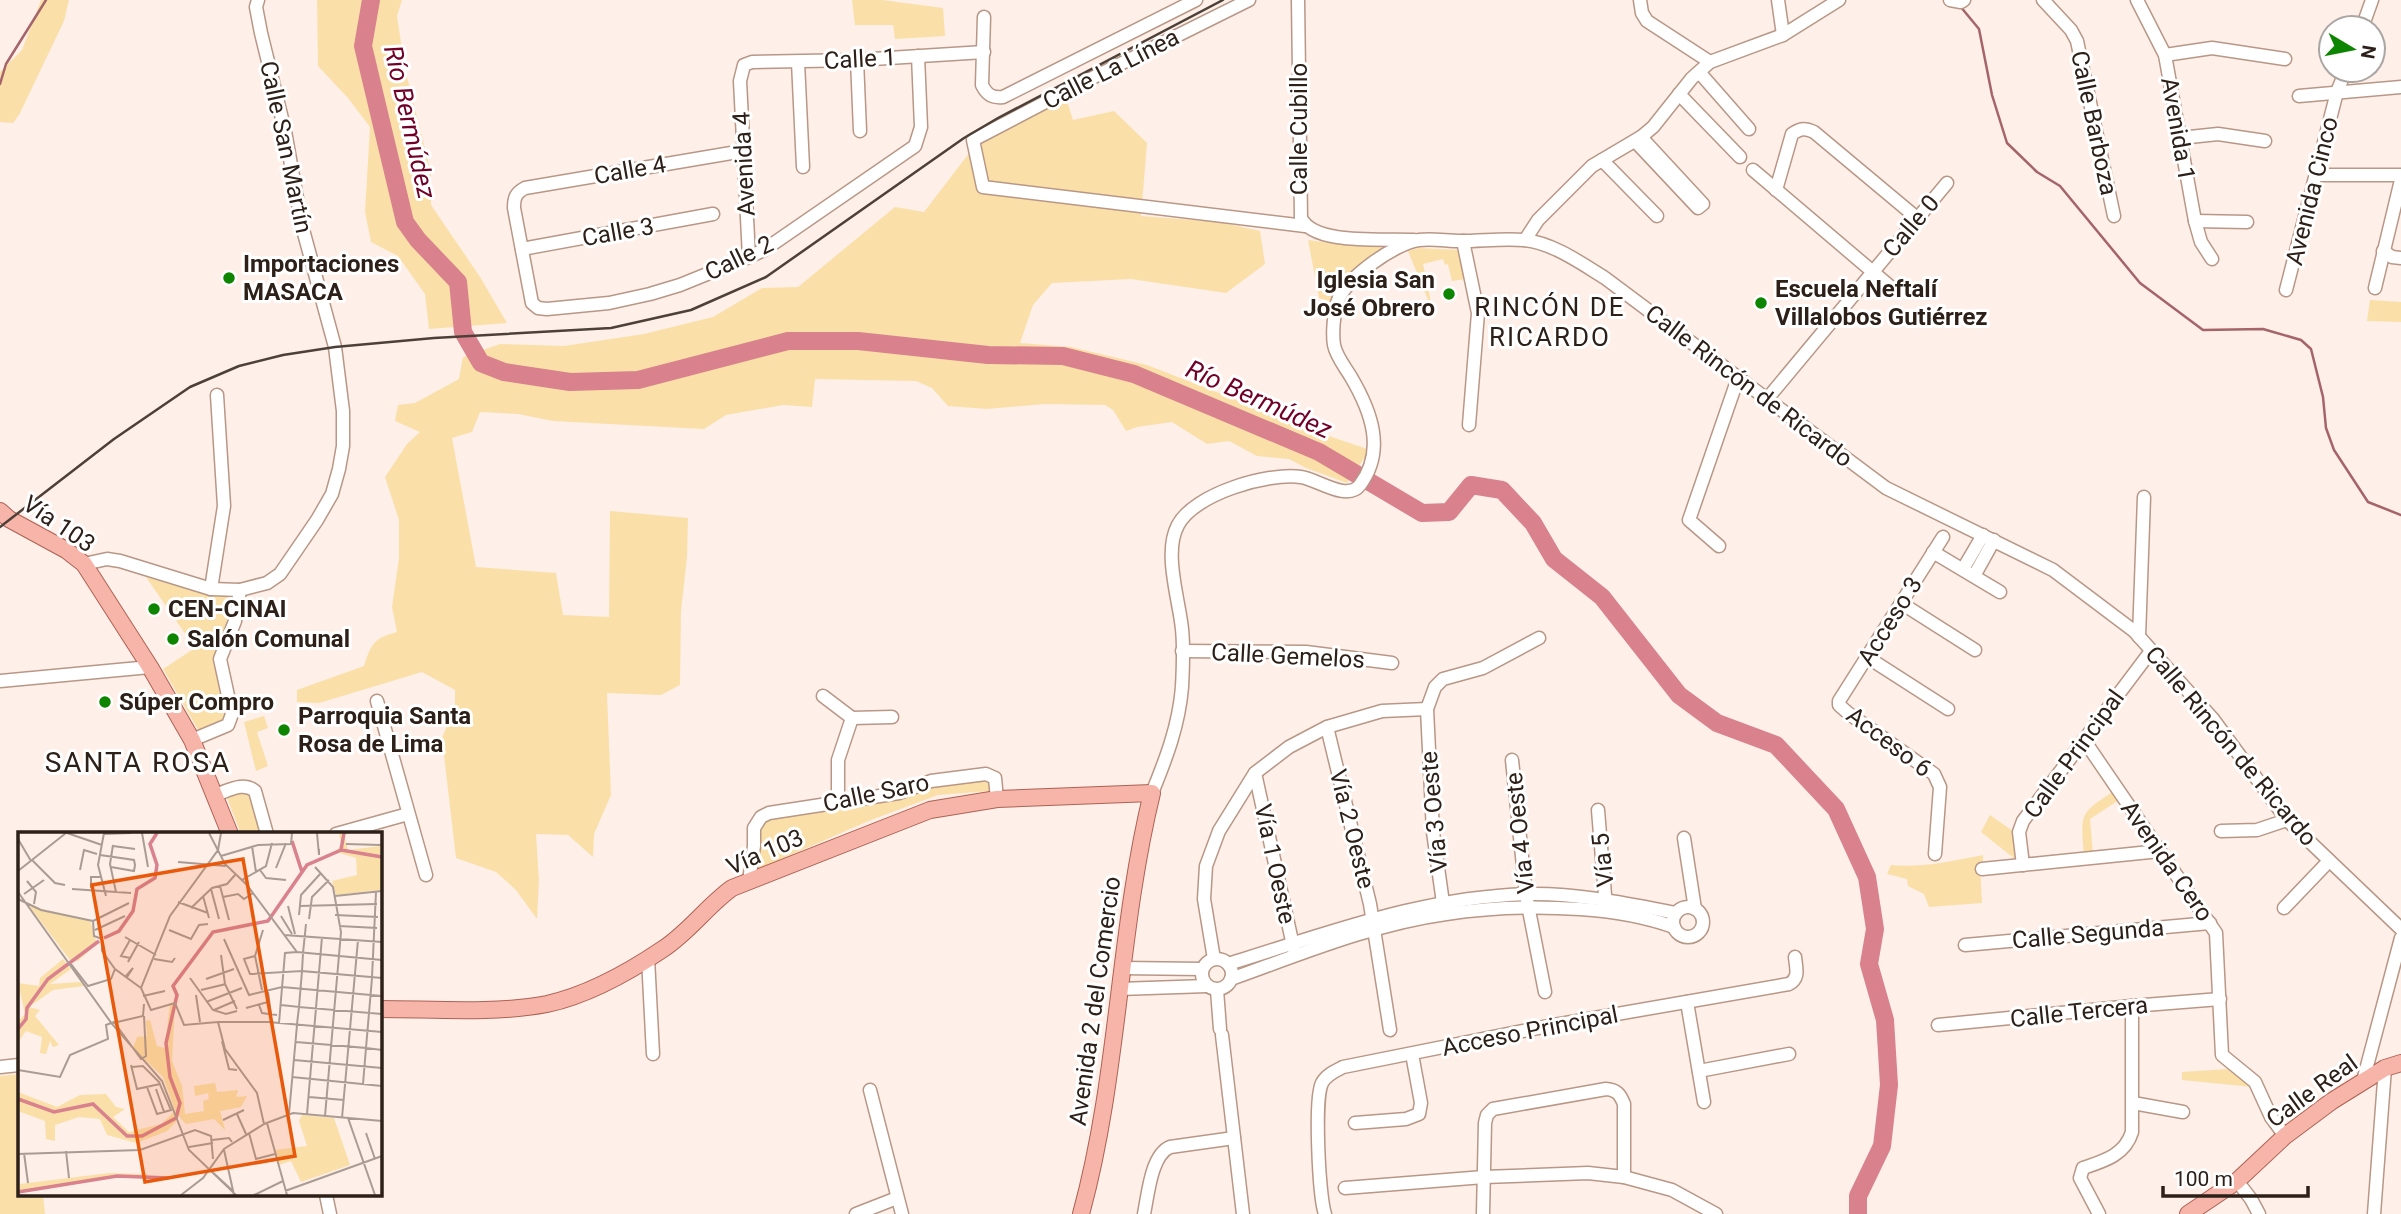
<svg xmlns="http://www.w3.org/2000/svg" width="2401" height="1214" font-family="Roboto,sans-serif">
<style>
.green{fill:#fae0a8}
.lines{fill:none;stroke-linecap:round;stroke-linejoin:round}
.stream{stroke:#a5646a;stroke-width:2.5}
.river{stroke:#d9818d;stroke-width:18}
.minor-casing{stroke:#b89786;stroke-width:15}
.major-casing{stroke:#ad6153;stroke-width:18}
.minor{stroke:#fff;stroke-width:12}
.major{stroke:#f7b5aa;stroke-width:16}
.rail{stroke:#4c4039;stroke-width:2.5}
.poi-dot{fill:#0e8501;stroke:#fff;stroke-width:2.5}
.labels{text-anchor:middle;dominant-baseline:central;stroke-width:6;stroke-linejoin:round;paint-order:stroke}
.street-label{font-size:24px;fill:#2c2019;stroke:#fff}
.poi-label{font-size:24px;font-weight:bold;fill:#2c2019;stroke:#fff;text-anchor:start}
.water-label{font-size:26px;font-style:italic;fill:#710027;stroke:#fff}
.neighbourhood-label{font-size:26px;letter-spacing:2px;fill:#2c2019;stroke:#fff}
.quarter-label{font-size:28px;letter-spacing:2px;fill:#2c2019;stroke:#fff}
.inset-river{fill:none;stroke:#d9818d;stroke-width:3.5}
.inset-road{fill:none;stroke:#aa9c95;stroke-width:2}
.view{fill:#e8590c;fill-opacity:0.15;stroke:#e8590c;stroke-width:3.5}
.inset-edge{fill:none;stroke:#2c2019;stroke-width:3.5}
</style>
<rect width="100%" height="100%" fill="#feefe8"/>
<!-- green -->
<g class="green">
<polygon points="41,0 69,0 64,21 19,115 13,123 0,122 0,72 22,50"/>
<polygon points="317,0 402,0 397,16 405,69 431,173 431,205 480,277 507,323 429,329 425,294 398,256 371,242 365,212 370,127 348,98 318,66"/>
<polygon points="852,0 882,0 943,8 945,36 895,39 893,25 855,25"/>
<path d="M1065,95L1073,120L1114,111L1147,143L1141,216L1219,222L1260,231L1265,264L1226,293L1131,279L1052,283L1033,305L1020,343L1071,347L1147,365L1329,436L1370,450L1347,483L1306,468L1289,459L1257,456L1229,441L1207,444L1172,422L1137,427L1126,431L1113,410L1105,405L1044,404L987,409L948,406L932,388L916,381L815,379L812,407L783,405L726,415L704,429L553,421L518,414L480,412L472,432L452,438L476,567L556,573L563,615L609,617L610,511L688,518L687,557L681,611L680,685L661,695L607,693L611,795L594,834L593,857L568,835L536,834L539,880L537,919L516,890L496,872L456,858L442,738L455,706V690L422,672L319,703L297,702V690L364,666C371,644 374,638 397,632L392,607L399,558V520L385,477L407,444L420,432L395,421L398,405L415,403L459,379L463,357L500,344L564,346L644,334L713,317L762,288L798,287L895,207L924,212L970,152L993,133Z"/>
<polygon points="1308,240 1339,244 1400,246 1335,303 1319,298"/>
<polygon points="1419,248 1460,250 1466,279 1452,281 1448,264 1445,265 1443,259 1423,264 1433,312 1408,251"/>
<polygon points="2370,300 2401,302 2401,322 2367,321"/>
<polygon points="146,577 203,594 235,594 233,616 220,648 228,713 224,723 200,733 163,669 195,648"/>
<polygon points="264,716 268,728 257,732 268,766 256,771 244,722"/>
<polygon points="989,779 990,791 938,795 871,820 756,870 761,829 763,823 773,819 902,797 941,783"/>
<polygon points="242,790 251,793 264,834 241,834 226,795"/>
<path d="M2114,791L2119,800L2090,819L2093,853L2084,854C2081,813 2079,814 2114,791Z"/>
<polygon points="1990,815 2017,834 2015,859 1981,832"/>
<path d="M1983,855V862L1980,866L1982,903L1929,907L1924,894L1908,886L1907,879L1887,874L1891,865C1923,868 1952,861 1983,855Z"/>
<polygon points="2228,1069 2252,1087 2182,1080 2182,1072"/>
<polygon points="19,1074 19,1195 43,1195 45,1214 0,1214 0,1076"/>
</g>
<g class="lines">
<!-- stream -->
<g class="stream">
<polyline points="1960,6 1979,29 1992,95 2007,143 2037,172 2060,186 2140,283 2203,330 2263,329 2301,340 2311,349 2323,397 2326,428 2334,450 2368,502 2401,515"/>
<polyline points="0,84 6,64 46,0"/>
</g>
<!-- river -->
<polyline class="river" points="371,0 363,46 405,222 418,240 458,282 463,332 481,363 504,372 570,382 638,380 788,341 858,341 988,355 1063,356 1134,374 1319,452 1422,513 1449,512 1471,485 1502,490 1533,523 1554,559 1602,597 1679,695 1717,723 1776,745 1836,809 1867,877 1875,929 1869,964 1885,1020 1889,1085 1882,1146 1858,1196 1858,1214"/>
<!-- minor casing -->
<g class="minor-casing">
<g id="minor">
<polyline points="1249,0 1080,84 973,140 983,187 1305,226"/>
<path d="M1298,0L1301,218C1314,246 1386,238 1414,240"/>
<polyline points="1640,0 1642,13 1647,21 1710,62"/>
<polyline points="1778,0 1783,35"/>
<polyline points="1950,0 1961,2 1964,0"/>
<polyline points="2043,0 2071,30 2077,41 2114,216"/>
<polyline points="2137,0 2165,55 2195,221 2201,242 2212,259"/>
<path d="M984,17L982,85C987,95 992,98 1003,97L1196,0"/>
<polyline points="2362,28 2372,0"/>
<polyline points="2165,55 2212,48 2285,59"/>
<polyline points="857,60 860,131"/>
<polyline points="798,62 803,167"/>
<polyline points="1699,72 1749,129"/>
<polyline points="1679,94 1740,157"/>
<polyline points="2299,96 2401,87"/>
<polyline points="2180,138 2218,134 2265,141"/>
<polyline points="1635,141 1698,208 1703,204 1641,137"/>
<path d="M743,151L525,188C516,193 514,197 514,208L532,303L538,308L547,309L609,303L650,294L680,285L749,257L764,250L915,146L921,127L918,56"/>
<polyline points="1602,160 1657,216"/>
<polyline points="1753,170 1893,289"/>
<polyline points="2316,175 2401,175"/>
<path d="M1776,190L1792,134C1801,128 1805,128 1814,132L1917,218"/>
<polyline points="2195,221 2247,222"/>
<polyline points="1525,240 1538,220 1592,166 1641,137 1653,127 1692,78 1710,62 1783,35 1839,0"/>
<polyline points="1463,241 1478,313 1469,425"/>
<polyline points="522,249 713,214"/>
<polyline points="2383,251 2392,257 2401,258"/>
<polyline points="749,257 740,81 744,65 752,62 857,60 984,52"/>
<polyline points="2375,288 2401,180"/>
<polyline points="2286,290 2337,92 2346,70"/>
<polyline points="1767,399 1947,183"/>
<polyline points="1719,546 1689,520 1738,378"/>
<polyline points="1933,552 2000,592"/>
<polyline points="84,564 107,559 120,561 211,589 240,590 267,583 280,574 317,520 332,494 339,469 343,446 343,411 335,347 302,226 285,131 261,33 256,7 258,0"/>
<polyline points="1963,569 1983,535"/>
<polyline points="1974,576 1994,540"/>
<polyline points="211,589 224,506 217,395"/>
<polyline points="1901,603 1975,650"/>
<polyline points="2139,637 2144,497"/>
<polyline points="1182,651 1306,652 1392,663"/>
<polyline points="1867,657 1948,709"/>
<polyline points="0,681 150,667"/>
<polyline points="823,696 852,718"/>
<polyline points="377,701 426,875"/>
<polyline points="852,718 892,717"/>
<polyline points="1327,727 1370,904 1390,1030"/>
<polyline points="192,740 228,725 232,714 220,659 235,621 240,590"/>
<polyline points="2084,740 2216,933 2222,1055 2255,1082 2271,1117 2285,1136"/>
<polyline points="1512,760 1526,895 1545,992"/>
<polyline points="1255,773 1294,950"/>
<path d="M1152,793C1166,759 1179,725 1182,687C1183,668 1184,648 1182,629C1179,599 1163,552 1178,525C1194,494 1268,472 1301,477C1317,479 1347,502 1360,485C1386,450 1371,411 1351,377C1345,367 1336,356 1334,345C1332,333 1334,314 1337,303C1344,279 1395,243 1419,240C1432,238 1447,241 1461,241C1482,241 1504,238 1524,240C1553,243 1581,263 1605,278L1886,488L2053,570L2134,631L2213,719L2287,820L2401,929"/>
<path d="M215,795C228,791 243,781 255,791L267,834"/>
<polyline points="838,802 838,760 852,718"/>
<polyline points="1598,810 1606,907"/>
<polyline points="2221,831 2257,830 2287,820"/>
<polyline points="336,834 408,814"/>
<polyline points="1684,838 1695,909"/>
<polyline points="1935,854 1940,787 1934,774 1848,713 1839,705 1839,701 1943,537"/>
<polyline points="2023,865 2019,832 2023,821 2151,651"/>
<polyline points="1982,869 2160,851"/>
<polyline points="749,881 754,846 754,828 761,817 769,813 899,793 931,781 986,774 995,778 997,799"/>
<circle cx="1688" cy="922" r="15"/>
<polyline points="2284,908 2329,861"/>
<polyline points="1444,910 1433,832 1427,709 1435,687 1443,679 1483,668 1539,638"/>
<polyline points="1965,945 2210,923"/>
<polyline points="648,958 653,1054"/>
<circle cx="1217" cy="974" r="15"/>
<polyline points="1214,959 1204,899 1206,866 1219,831 1255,773 1289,747 1327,727 1382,711 1427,709"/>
<path d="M1228,964C1329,933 1427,895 1534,894C1582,894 1629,904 1676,913"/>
<polyline points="1122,968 1202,969"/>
<path d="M1231,979C1301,954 1373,924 1446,914C1491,907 1535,906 1580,909C1612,911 1643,916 1674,927"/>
<polyline points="1119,989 1207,986"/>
<polyline points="1217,990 1220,1029"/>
<polyline points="1687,1002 1704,1102"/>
<polyline points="1938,1025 2132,1006 2220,999"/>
<polyline points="1222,1035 1243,1214"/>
<polyline points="0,1067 19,1065"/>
<polyline points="1699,1071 1789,1054"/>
<polyline points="2363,1081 2401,938"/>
<polyline points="870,1090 902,1214"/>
<polyline points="2133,1103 2183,1112"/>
<polyline points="1355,1123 1406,1119 1419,1114 1421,1103 1412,1054"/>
<polyline points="2237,1181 2251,1199 2259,1214"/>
<polyline points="1345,1188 1484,1177 1588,1173 1624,1177 1672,1190 1716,1214"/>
<polyline points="326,1195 330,1214"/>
<polyline points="856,1214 897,1198"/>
<path d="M1144,1214C1148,1195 1151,1155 1170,1147L1234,1138"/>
<path d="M1325,1214C1319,1197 1314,1099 1322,1083C1326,1075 1335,1071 1343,1067L1548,1026L1789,984C1800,978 1796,968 1795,957"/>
<path d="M1483,1214L1485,1123L1487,1115L1493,1109L1606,1089C1617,1090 1620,1094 1624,1104V1177"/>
<path d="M2099,1214L2080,1178L2083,1168C2104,1161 2125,1155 2132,1132V1006"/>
<polyline points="2374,1214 2385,1068"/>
</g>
</g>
<!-- major casing -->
<g class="major-casing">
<g id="major">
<polyline points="0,511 9,519 66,550 84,564 150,667 192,740 230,834"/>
<path d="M380,1009C432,1009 496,1014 547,1004C588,995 629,972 663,949C689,932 707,906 732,888L930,810L997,799L1152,793C1118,932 1119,1076 1081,1214"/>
<polyline points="2188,1214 2237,1181 2285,1136 2332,1101 2385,1068 2401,1063"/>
</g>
</g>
<!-- minor -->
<use href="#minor" class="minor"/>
<!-- major -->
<use href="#major" class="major"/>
<!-- rail -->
<polyline class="rail" points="0,527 114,439 190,387 239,366 283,355 335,347 434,338 611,328 691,310 766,277 964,138 998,118 1223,0"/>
</g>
<!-- markers -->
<g class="poi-dot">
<circle cx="229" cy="278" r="7"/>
<circle cx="1449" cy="294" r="7"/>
<circle cx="1761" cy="303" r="7"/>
<circle cx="154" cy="609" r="7"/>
<circle cx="173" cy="639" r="7"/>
<circle cx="105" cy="702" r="7"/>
<circle cx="284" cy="730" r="7"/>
</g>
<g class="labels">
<!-- street labels -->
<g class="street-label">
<text transform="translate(860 59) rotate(-3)">Calle 1</text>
<text transform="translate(1111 69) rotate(-27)">Calle La Línea</text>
<text transform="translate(2094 123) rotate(78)">Calle Barboza</text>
<text transform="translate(1299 129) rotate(-90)">Calle Cubillo</text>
<text transform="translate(2178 129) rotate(80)">Avenida 1</text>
<text transform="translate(286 147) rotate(78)">Calle San Martín</text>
<text transform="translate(744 164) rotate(-93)">Avenida 4</text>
<text transform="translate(630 170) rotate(-10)">Calle 4</text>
<text transform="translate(2312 191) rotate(-76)">Avenida Cinco</text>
<text transform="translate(1911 226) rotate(-50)">Calle 0</text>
<text transform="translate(618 232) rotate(-10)">Calle 3</text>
<text transform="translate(739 258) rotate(-26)">Calle 2</text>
<text transform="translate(1749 386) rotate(37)">Calle Rincón de Ricardo</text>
<text transform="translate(59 524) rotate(34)">Vía 103</text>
<text transform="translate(1890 621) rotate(-58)">Acceso 3</text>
<text transform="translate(1288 656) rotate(3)">Calle Gemelos</text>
<text transform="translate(1889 742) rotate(37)">Acceso 6</text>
<text transform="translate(2231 746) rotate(50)">Calle Rincón de Ricardo</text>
<text transform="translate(2074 754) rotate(-54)">Calle Principal</text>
<text transform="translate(876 793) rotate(-12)">Calle Saro</text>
<text transform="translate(1434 812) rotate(-95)">Vía 3 Oeste</text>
<text transform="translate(1352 829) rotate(76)">Vía 2 Oeste</text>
<text transform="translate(1520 833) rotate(-96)">Vía 4 Oeste</text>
<text transform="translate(765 852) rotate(-23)">Vía 103</text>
<text transform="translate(1603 860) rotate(-96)">Vía 5</text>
<text transform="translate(2167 861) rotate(55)">Avenida Cero</text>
<text transform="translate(1275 864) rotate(78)">Vía 1 Oeste</text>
<text transform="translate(2088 934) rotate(-5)">Calle Segunda</text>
<text transform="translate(1095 1001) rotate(-82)">Avenida 2 del Comercio</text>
<text transform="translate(2079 1012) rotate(-6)">Calle Tercera</text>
<text transform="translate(1530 1031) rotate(-11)">Acceso Principal</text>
<text transform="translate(2312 1091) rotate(-36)">Calle Real</text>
</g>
<!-- poi labels -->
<g class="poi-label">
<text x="243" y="264">Importaciones<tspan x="243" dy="28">MASACA</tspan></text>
<text x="1435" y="280" text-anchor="end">Iglesia San<tspan x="1435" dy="28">José Obrero</tspan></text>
<text x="1775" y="289">Escuela Neftalí<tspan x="1775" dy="28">Villalobos Gutiérrez</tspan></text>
<text x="168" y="609">CEN-CINAI</text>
<text x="187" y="639">Salón Comunal</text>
<text x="119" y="702">Súper Compro</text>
<text x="298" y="716">Parroquia Santa<tspan x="298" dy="28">Rosa de Lima</tspan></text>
</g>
<!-- water labels -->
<g class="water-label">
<text transform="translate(410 122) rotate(77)">Río Bermúdez</text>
<text transform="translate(1259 399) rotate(24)">Río Bermúdez</text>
</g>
<!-- neighbourhood labels -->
<g class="neighbourhood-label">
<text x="1550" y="307">RINCÓN DE<tspan x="1550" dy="30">RICARDO</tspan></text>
</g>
<!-- quarter labels -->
<g class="quarter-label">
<text x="138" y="762">SANTA ROSA</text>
</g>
</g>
<!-- overview -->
<g transform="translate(18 832)">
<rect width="364" height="364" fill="#feefe8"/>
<path d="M321,1H332L326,3L330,18L362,14L364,58L318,63L314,49L339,43L338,26L318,20L323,12ZM11,74L72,88L79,112L60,129L52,128ZM45,127L53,137L32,152L62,150L66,154L35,158L11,175L22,178L17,184L41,213L35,215L32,209L28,222L22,221L24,205L8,199L0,210V189L7,182L0,151L21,154L22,146ZM152,171L157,173L154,229L164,254L167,282L186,279L185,269L191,267L190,261L177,264L176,254L197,251L199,260L220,258L218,265L229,264L223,275L202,279L207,298L196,287L168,292L158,281L145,245L115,216L119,205L129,204L128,189L132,188L139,214L147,216ZM0,260L39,275L62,263L88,262L98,275L107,277L95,285L111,300L143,292L156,280L158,290L149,299L118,311L89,303L82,287L61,285L37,293V309L28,307L27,289L0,279ZM284,283L316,286L332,333L283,350L273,329L261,333L257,318L289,314L281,289ZM91,341L128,342L142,349L110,343L0,361L2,352Z" fill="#fae0a8"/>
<path class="inset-river" d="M274,9L284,40M323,18L364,25M86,106L101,99L115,79L119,57L137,46L139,33L132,12L139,1M0,197L8,187L9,176L30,147L81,109M0,267L36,280L75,272L109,304H124L158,286L162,271L152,245L148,211L159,163L155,154L195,100L250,89L289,33L323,18L326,1M0,360L99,344L151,346"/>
<path class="inset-road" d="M49,1L84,13M86,1L80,33L88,64M124,1L130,35M191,1L207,32L229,53L279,120L364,128M299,1L301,23V17M86,2L113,1M0,7L13,29M328,12L363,13M95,13L92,32L98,60M95,14L117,17M234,14L238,40M82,23L116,28L117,33L116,39L93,35M203,24L240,13L273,12L274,1M14,28L37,51L47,53M160,30L208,34M297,35L315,55L323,100L307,284M258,36L268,11M62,38L66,18L79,22M242,38L248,46L268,48M0,39L48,1M224,48L248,34L254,11M9,49L18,60L16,72M202,54L211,88M73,56V45H84M54,57L113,61M193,57L201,87M0,60L94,192L144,249L171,318L218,363M6,62L26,48M185,64L191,86M317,64L364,59M205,65L220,62L226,67L235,61M0,67L23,78L75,89M160,70L190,81M270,74L277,102M281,74L359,72M173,76L194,56L209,52L217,43M281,83L283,63L303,41M317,83L360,85M263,84L274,102M291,87L294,65L311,48M75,89L76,104L84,107V119L97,137L123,156M75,89L111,71M321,94L359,96M77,98L107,84M151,98L173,107L181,93L190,92M266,103L364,110M107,105L138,123M206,107L231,163L264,155L364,164M285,121L288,92M285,121L284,139L364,146M203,123L207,152L219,177M237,124L226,127L232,142L284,139L281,175L263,173M112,126L103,124L112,108M136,127L154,130L157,126M110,130L121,110M53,132L70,154L93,147L97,137M108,144L115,136L109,145M354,145L358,60M172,146L195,178L208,182L219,179M354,146L348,216L364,218M188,147L216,137M183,158L208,152M244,158L237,124L245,98M250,160L253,182M178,163L182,190M125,164L147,159M188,170L224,156M241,173L244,181L259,183M228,176L250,170M196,178L217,169M200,190L166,193L157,171L133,178L123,156L152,84L200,18L203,1M95,191L125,184L126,172M261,191L267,121L279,120M279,192L281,175L364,182M204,209L211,237L219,238M278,210L348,216L345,252M276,228L364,236M113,233L119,257L142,252M114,235L125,234L141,250L153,278L139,282L129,255M0,238L42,245L52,223L90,207L88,193L96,190L123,227L128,224L126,184M364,238V267M274,245L364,254M138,257L146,280M291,265L326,268M219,282L228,302M271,282L279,193M289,282L304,105M324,286L340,108M330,286L357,363M205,288L226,278M249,291L269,363M246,292L275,281L364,289M231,301L238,327L257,322M348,301L357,327M194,308L211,306L214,310M171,315L195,311M206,318L216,363M48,319L51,346M6,321L10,351M0,322L122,318L177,298L193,304L195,327M191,337L215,359M267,359L364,324M163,363L185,346L206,317L246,292L239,261L207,217L200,190H250L364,200M236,363L265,349"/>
<path class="view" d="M225,27L277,324L127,350L74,53Z"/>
<rect width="364" height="364" class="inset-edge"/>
</g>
<!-- north arrow -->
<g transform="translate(2352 49) rotate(100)"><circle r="33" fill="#ffffff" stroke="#aba6a3" stroke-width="2"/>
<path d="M0-5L12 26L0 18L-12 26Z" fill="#0e8501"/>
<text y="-10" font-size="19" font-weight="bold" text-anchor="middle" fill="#2c2019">N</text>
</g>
<!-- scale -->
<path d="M2163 1186v10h145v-10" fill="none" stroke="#2c2019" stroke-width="3.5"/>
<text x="2174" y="1186" font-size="21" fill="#2c2019" stroke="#ffffff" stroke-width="5" paint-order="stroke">100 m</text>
</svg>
